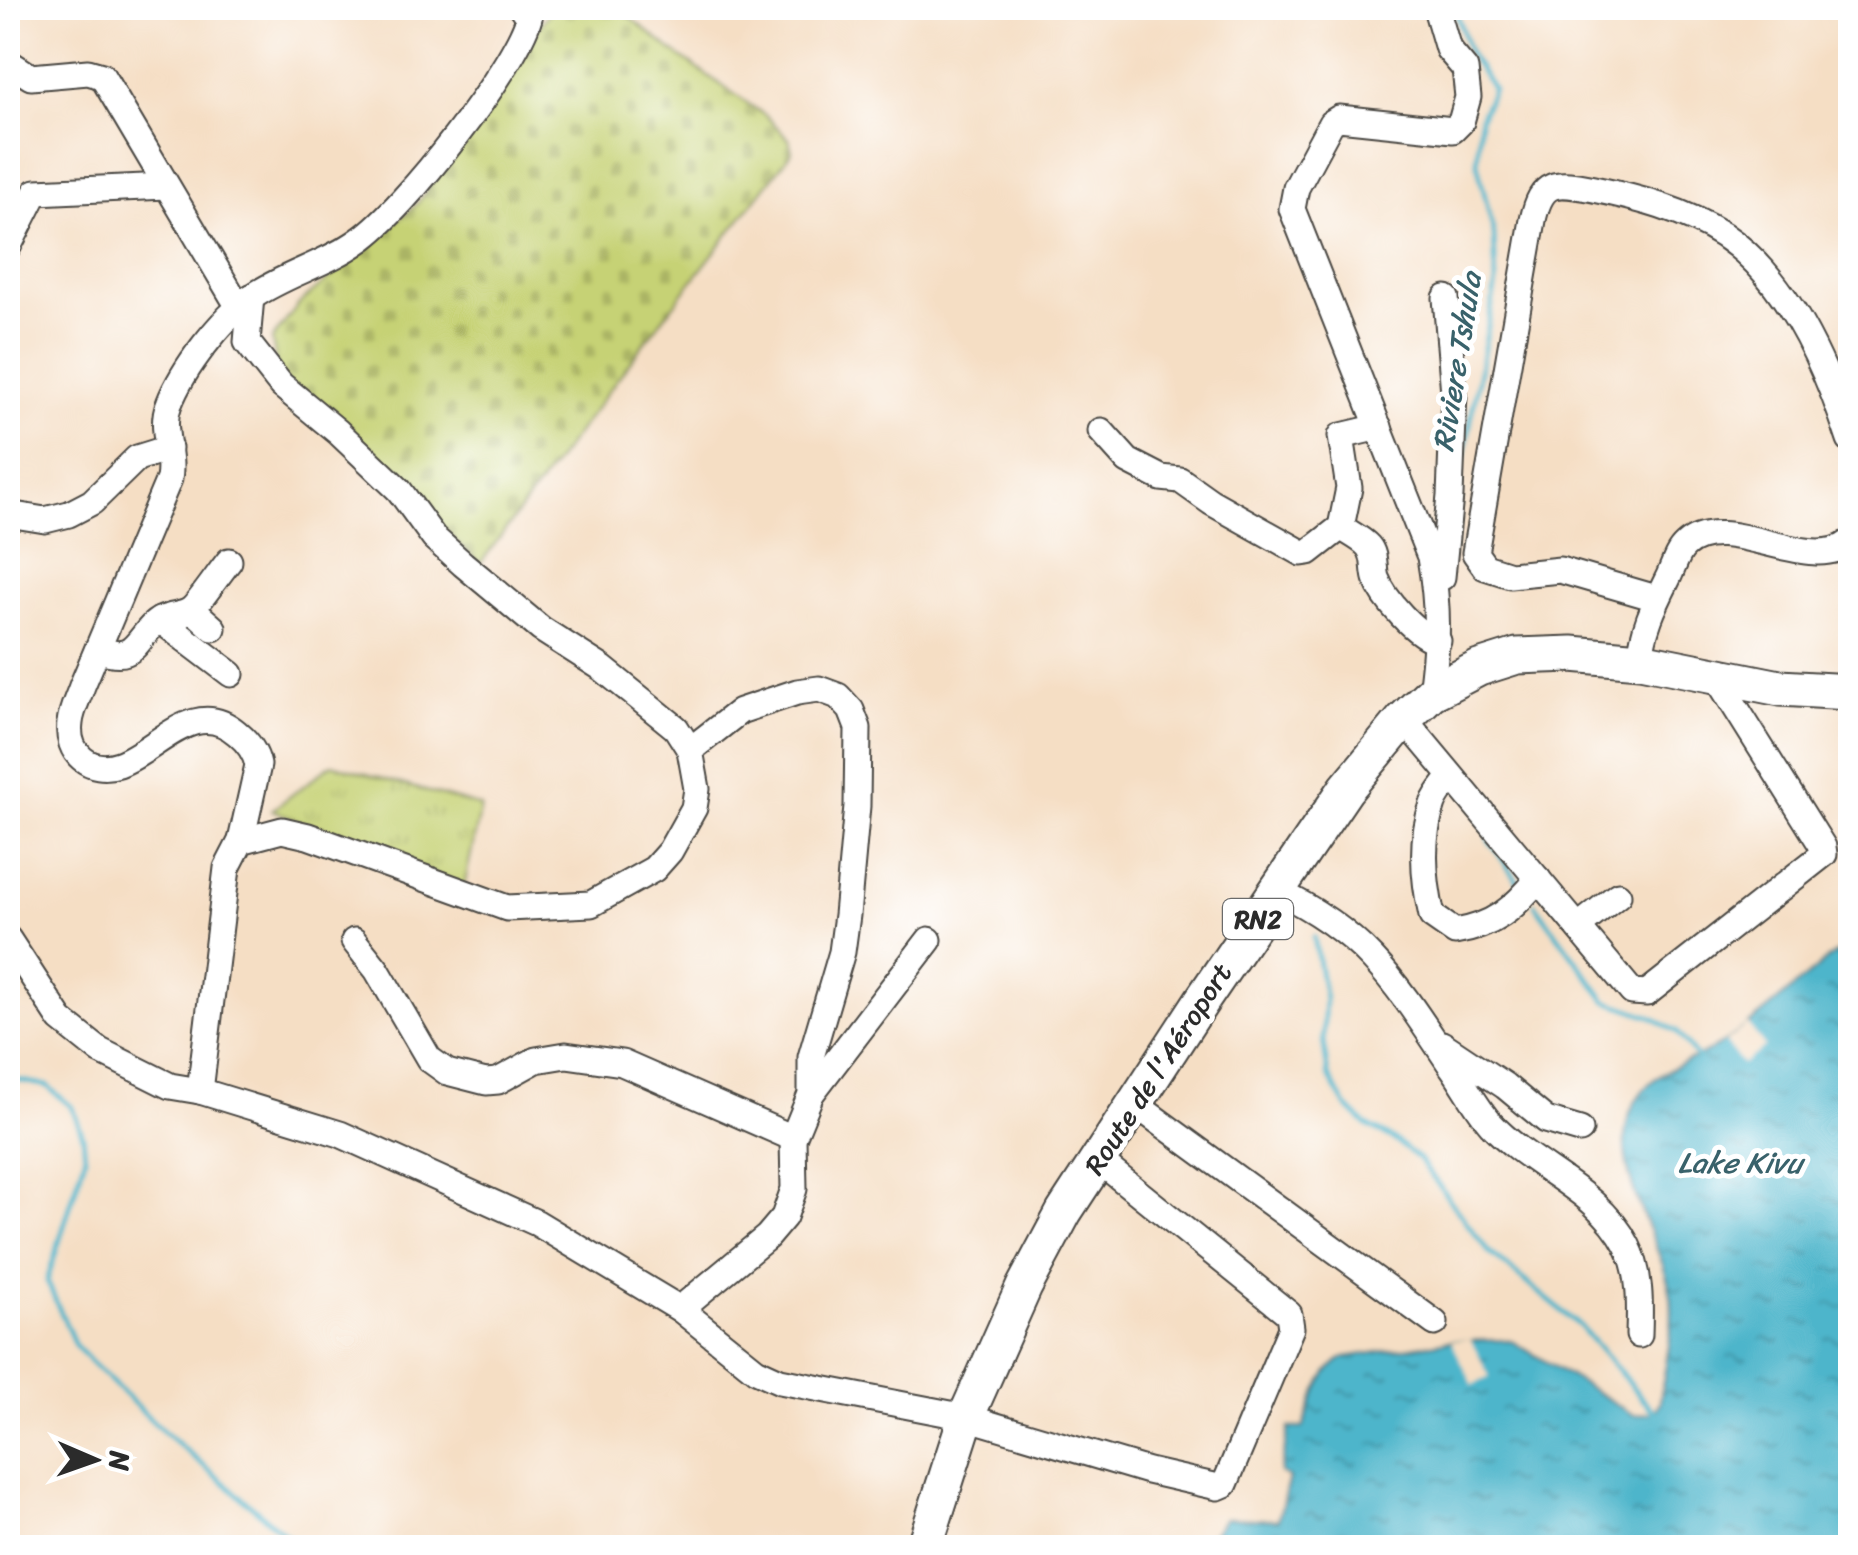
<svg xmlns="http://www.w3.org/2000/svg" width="1858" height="1555" font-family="Sriracha,sans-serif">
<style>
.cemetery{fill:url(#cemetery-stones);stroke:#787e50;stroke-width:2.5}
.park{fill:url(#park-tufts);stroke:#787e50;stroke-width:2.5}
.water{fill:url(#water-ripples);stroke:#3c707b;stroke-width:2.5}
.pier{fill:#f5dec4}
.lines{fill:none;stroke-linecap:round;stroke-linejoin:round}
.stream{stroke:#4db5cb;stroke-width:5}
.minor-casing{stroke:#494642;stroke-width:29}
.highway-casing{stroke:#494642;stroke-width:39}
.minor{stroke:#fff;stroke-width:25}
.highway{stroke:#fff;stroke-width:35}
.labels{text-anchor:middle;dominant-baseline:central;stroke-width:10;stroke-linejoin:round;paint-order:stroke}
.shield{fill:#fff;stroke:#6b6b6b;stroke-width:2.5}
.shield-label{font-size:25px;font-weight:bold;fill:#2b2b2b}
.street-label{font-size:28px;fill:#2b2b2b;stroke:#fff}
.water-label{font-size:30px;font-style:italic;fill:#39626b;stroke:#fff}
</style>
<defs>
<pattern id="cemetery-stones" width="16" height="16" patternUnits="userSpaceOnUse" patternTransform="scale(2.5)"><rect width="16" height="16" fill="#c6d274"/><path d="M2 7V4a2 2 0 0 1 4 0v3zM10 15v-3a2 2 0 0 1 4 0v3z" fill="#aab465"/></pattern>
<pattern id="park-tufts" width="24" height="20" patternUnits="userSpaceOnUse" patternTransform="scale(2.5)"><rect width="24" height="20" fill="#c6d274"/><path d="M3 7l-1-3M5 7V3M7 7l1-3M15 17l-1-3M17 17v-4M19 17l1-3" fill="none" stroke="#aab465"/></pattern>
<pattern id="water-ripples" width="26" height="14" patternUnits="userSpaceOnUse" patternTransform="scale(2.5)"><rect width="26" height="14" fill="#4db5cb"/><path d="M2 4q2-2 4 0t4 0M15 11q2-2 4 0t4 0" fill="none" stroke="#4093a5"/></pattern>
</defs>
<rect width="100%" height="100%" fill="#fff"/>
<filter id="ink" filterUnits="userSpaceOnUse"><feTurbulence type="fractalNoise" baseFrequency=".01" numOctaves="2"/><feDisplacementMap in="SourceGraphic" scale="20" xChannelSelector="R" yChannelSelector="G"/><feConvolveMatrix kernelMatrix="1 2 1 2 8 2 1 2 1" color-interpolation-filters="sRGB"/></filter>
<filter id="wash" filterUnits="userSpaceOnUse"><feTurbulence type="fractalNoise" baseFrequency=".0048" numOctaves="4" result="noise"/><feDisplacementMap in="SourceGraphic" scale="40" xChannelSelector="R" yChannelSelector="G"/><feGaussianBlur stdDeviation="2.25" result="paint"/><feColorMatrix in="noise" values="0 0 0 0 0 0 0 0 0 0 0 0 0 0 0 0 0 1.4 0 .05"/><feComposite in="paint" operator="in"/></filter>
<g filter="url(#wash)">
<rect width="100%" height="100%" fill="#f5dec4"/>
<!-- cemetery -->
<polygon class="cemetery" points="552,8 618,8 671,50 766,116 789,139 792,152 641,347 480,564 278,375 272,339 299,304 417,204"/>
<!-- park -->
<polygon class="park" points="332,764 481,807 464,887 272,810"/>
<!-- water -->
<path class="water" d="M1850,948V1547L1200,1548L1225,1518L1278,1520L1289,1478L1280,1473L1289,1428H1303C1312,1404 1321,1368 1346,1357L1451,1341L1510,1340L1634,1415L1654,1412L1660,1402C1664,1369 1675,1329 1671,1296C1662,1233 1589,1147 1647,1086C1667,1065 1702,1058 1726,1041C1764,1015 1798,983 1834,954Z"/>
<!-- pier -->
<g class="pier">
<polygon points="1748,1024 1765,1047 1742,1064 1725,1042"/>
<polygon points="1470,1339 1490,1377 1473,1385 1451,1341"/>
</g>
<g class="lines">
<!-- stream -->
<g class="stream">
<polyline points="1455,8 1469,53 1493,89 1480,118 1477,163 1494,234 1496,283 1464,457"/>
<polyline points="1488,838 1518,882"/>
<polyline points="1535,904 1606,1001 1650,1016 1677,1032 1698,1058"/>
<polyline points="1314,937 1325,999 1323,1039 1328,1075 1346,1106 1365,1124 1393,1139 1419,1159 1488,1251 1580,1326 1654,1412"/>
<polyline points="8,1078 47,1086 72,1107 83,1136 85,1158 47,1281 75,1345 90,1361 163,1431 301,1548"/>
</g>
</g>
</g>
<g filter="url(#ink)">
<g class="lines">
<!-- minor casing -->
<g class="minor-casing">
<g id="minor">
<polyline points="8,62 31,77 88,72 102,76 240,309"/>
<polyline points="8,247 36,192 166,186"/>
<polyline points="1101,431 1128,461 1161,478 1180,480 1211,502 1302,553 1309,552 1341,527 1349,488 1341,436 1379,427"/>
<polyline points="8,514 45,520 69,514 92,502 137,458 169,448"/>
<path d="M1341,527C1349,533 1362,539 1368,546C1376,555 1373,567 1376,578C1384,599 1416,636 1438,641"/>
<polyline points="1442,577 1450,496 1454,393 1446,298"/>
<path d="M1656,598L1560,570L1510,575L1485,567L1475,553L1533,220C1542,179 1556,182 1594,189C1638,198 1684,210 1723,235C1788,278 1827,369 1850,440"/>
<polyline points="192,609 213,628"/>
<polyline points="160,620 231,674"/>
<path d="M98,649C134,663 134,643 154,624C165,614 181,617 191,610C199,603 220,572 229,561"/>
<path d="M1640,660C1643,629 1653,608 1667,580C1673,569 1676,554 1685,546C1724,509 1810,576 1850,542"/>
<path d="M1431,693C1438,641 1439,609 1430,557L1292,209L1296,188L1331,123L1339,118L1453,130L1461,122L1468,97L1465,69L1448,49L1436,8"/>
<polyline points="1404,719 1632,992 1647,993 1824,854 1823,847 1714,673"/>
<path d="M1451,777C1445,785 1436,795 1433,804C1420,839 1424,881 1432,916L1455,932C1493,926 1514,909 1538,879"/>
<path d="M241,841L258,765C255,751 248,742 237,733C195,696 158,750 119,764C90,774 66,753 70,723C71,711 78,698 82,686L169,479C174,454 159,428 169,404C183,368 221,319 252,297C285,274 327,264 360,240C405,209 514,69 529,18L522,8"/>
<path d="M1277,891C1369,935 1397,985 1452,1067C1465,1085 1476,1107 1491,1124C1533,1169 1599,1190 1627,1245C1641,1272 1640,1305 1639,1335"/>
<polyline points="1579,926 1618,895"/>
<polyline points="8,939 61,1020 100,1051 170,1086 200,1091 340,1134 537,1223 680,1309 756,1370 780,1381 966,1417 1148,1471 1218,1487 1225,1484 1291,1328 1289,1314 1098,1160"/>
<polyline points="354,941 377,970 429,1059 447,1072 486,1082 498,1081 536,1060 566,1055 622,1063 793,1138"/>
<polyline points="1442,1044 1505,1086 1546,1120 1580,1130"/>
<polyline points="200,1091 227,868 241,841 282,830 308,836 507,908 591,904 654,869 670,851 694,808 697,789 690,750 676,728 602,668 541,629 463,564 434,538 399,490 338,432 281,385 247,342 251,297"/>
<polyline points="811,1094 929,940"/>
<polyline points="1135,1104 1435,1323"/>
<polyline points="680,1309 767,1237 784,1217 794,1189 793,1138 811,1094 811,1057 842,952 847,915 857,806 858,728 851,710 838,696 819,689 797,692 740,711 690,750"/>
</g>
</g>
<!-- highway casing -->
<g class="highway-casing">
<polyline id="highway" points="924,1548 966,1417 1024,1287 1064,1212 1203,999 1346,789 1404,719 1431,693 1479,668 1517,656 1572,654 1640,660 1780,688 1850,692"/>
</g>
<!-- minor -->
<use href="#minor" class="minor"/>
<!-- highway -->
<use href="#highway" class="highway"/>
</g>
</g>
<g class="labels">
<!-- shield labels -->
<rect class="shield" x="1223" y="899" width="70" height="40" rx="8"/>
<g class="shield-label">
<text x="1258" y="919">RN2</text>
</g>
<!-- street labels -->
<g class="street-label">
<text transform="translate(1158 1069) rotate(-57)">Route de l'Aéroport</text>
</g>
<!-- water labels -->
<g class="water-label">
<text transform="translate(1457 362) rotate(-81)">Riviere Tshula</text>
<text x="1740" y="1163">Lake Kivu</text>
</g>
</g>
<!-- margin -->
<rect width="1858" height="1555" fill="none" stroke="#fff" stroke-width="40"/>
<!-- north arrow -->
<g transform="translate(95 1460) rotate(92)" stroke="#ffffff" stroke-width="8" paint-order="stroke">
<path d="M0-8L18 38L0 25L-18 38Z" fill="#2b2b2b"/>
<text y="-15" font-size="28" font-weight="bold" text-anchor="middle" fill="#2b2b2b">N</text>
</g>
</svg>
